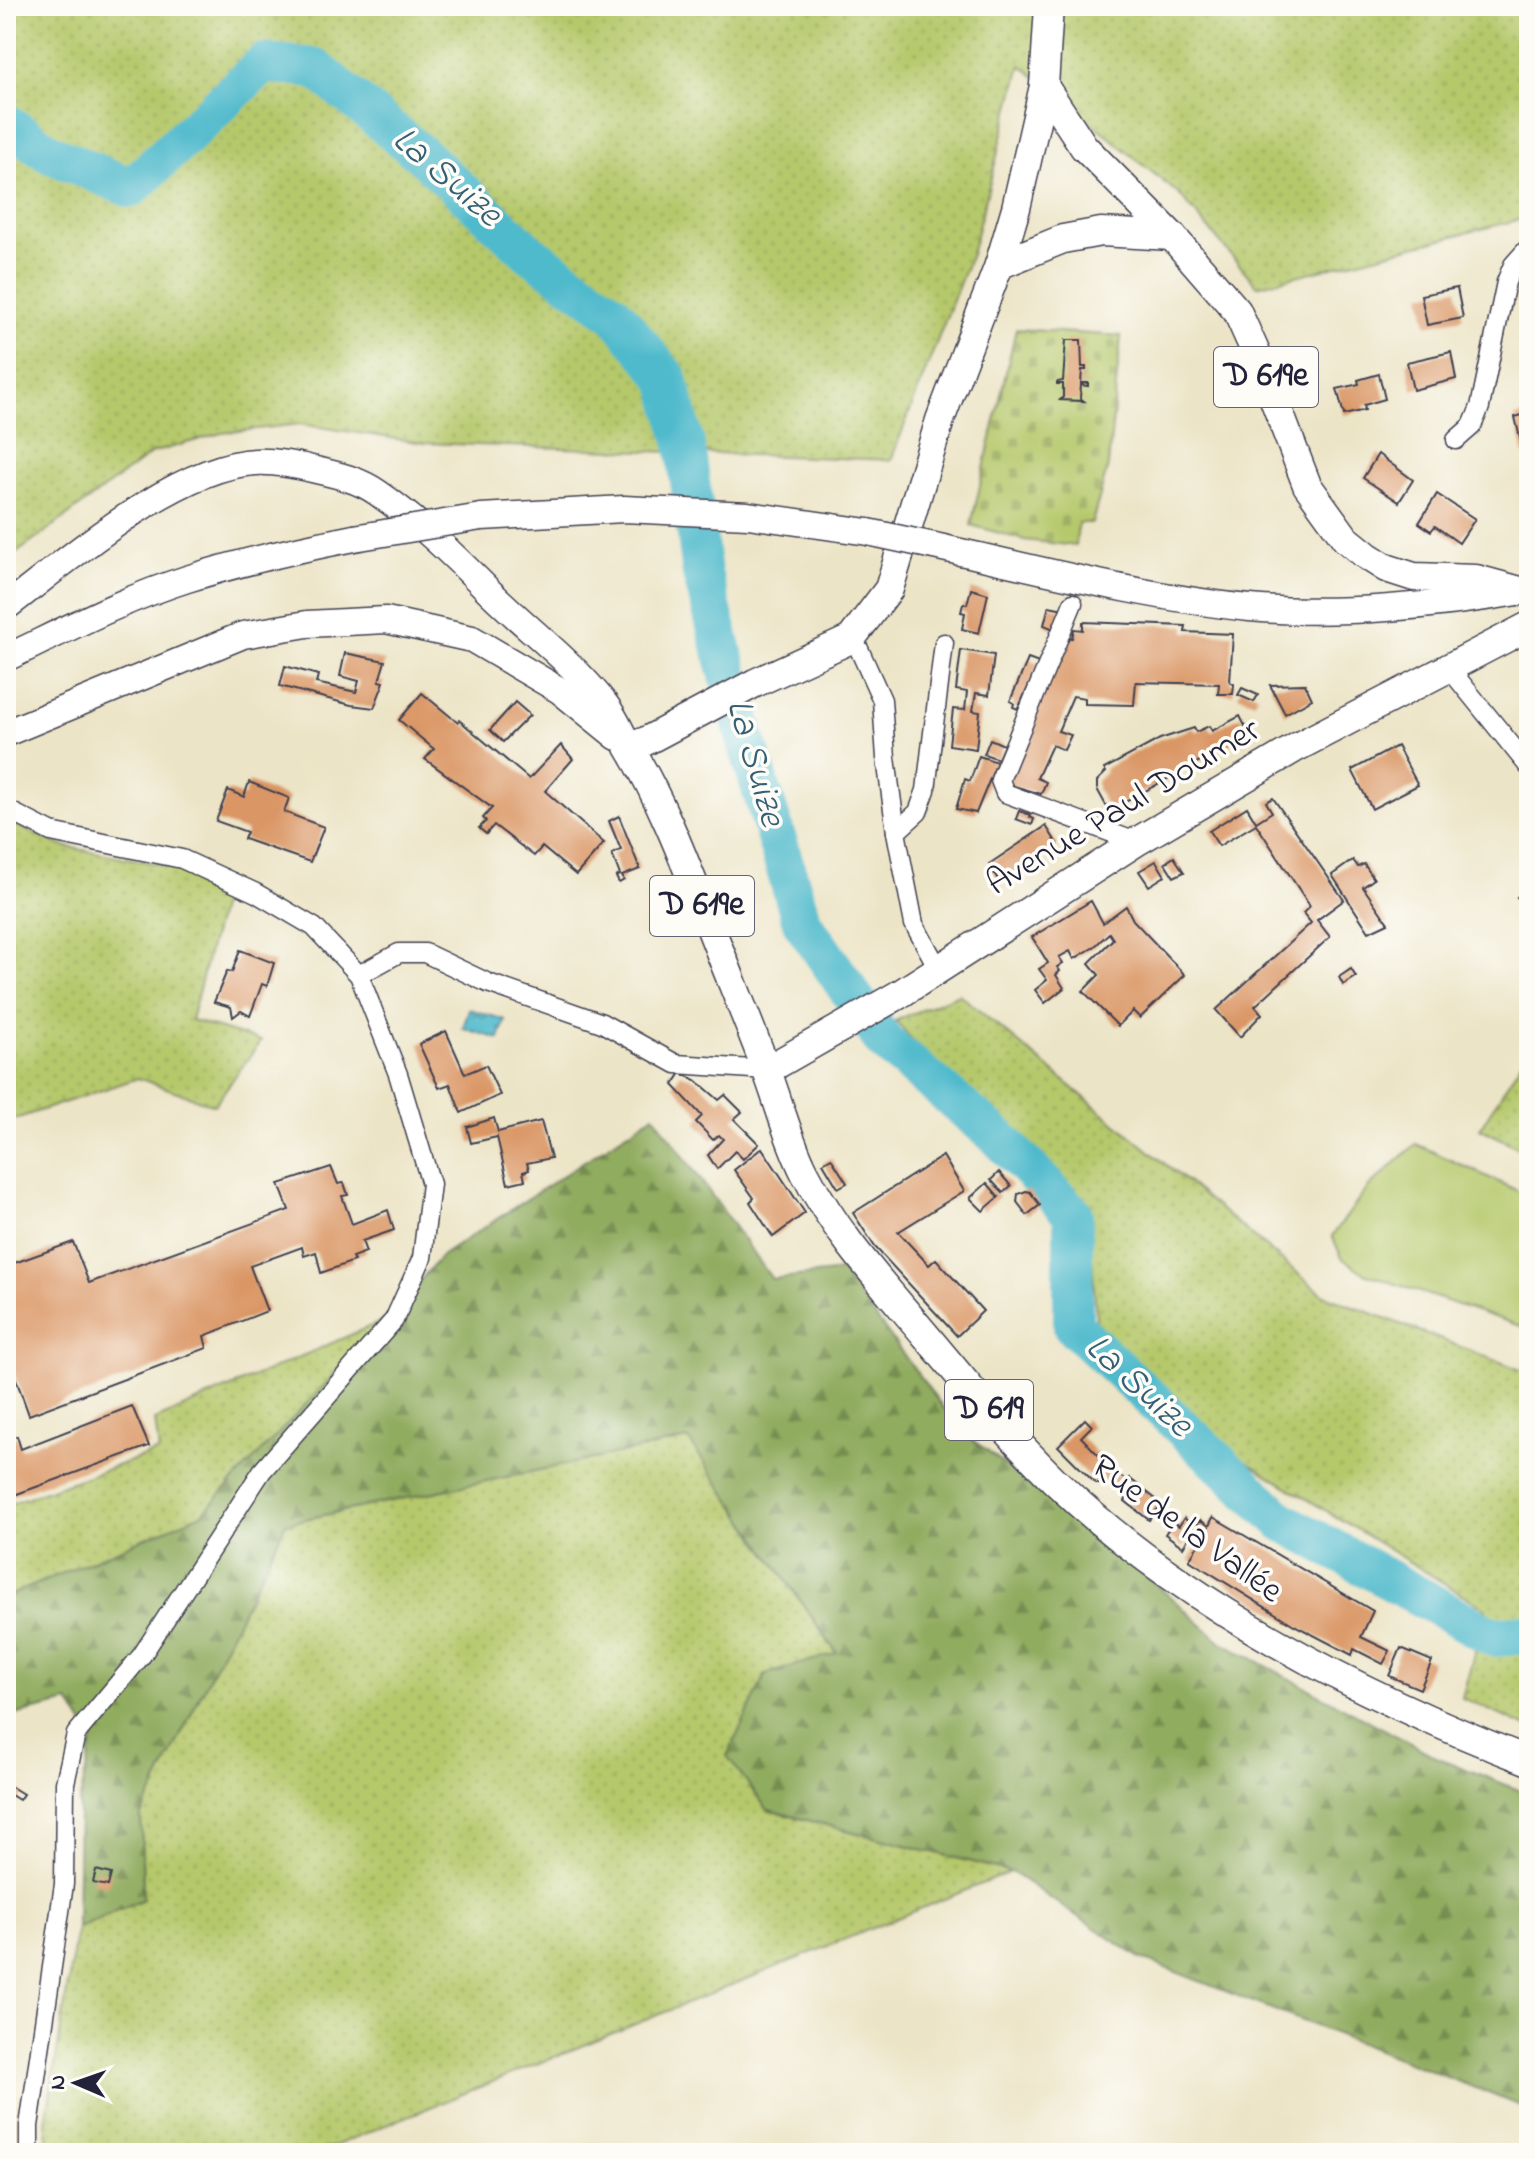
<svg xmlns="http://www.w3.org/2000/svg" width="1535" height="2159" font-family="'Indie Flower',sans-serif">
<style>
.grass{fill:url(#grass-dots);stroke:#6c7553;stroke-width:2}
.forest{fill:url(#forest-firs);stroke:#59674d;stroke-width:2}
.cemetery{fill:url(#cemetery-stones);stroke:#6c7553;stroke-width:2}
.garden{fill:#b5c86b;stroke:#6c7553;stroke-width:2}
.water{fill:url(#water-ripples);stroke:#386e84;stroke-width:2}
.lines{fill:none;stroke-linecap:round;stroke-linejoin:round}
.river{stroke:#4fbacc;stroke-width:40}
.building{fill:#da9665}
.minor-casing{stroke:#403f50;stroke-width:21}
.secondary-casing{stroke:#403f50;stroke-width:29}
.primary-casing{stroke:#403f50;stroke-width:31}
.minor{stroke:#fff;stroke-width:18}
.secondary{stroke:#fff;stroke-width:26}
.primary{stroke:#fff;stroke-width:28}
.secondary-bridge-casing{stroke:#403f50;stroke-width:29;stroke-linecap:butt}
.secondary-bridge{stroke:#fff;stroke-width:26}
.labels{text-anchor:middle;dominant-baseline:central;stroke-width:7;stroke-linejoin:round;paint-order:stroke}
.shield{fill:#fdfcf7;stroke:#646373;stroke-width:2}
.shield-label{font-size:34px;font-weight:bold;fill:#22223b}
.street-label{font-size:36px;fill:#22223b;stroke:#fdfcf7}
.water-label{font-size:38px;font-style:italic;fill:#345f75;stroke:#fdfcf7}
</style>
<defs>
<pattern id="grass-dots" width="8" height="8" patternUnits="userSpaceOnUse" patternTransform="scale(2)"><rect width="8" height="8" fill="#b5c86b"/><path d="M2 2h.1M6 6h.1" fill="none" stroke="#9bac5e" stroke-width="1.8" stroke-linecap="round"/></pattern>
<pattern id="forest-firs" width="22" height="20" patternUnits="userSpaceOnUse" patternTransform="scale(2)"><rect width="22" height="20" fill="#90ac5f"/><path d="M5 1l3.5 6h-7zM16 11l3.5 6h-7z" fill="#758c50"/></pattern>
<pattern id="cemetery-stones" width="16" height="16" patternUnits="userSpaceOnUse" patternTransform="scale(2)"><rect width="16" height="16" fill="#b5c86b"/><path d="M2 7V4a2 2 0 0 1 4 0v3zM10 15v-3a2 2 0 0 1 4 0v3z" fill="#9bac5e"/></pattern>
<pattern id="water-ripples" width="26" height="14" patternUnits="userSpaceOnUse" patternTransform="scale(2)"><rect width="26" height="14" fill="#4fbacc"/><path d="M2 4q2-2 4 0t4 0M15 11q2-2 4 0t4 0" fill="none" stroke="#4197a7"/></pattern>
</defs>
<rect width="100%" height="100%" fill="#fdfcf7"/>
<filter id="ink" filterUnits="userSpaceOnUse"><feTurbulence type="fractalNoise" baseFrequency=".0125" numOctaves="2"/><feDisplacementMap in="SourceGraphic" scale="16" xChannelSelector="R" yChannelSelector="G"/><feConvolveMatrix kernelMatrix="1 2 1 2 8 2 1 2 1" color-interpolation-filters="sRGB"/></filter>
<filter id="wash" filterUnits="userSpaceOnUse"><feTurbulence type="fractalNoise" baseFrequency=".006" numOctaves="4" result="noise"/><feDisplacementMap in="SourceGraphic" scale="32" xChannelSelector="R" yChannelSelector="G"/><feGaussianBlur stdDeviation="1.8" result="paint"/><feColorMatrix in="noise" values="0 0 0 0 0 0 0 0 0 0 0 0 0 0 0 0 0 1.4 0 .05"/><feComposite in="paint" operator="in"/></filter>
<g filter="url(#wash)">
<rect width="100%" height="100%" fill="#ece4c6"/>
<!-- grass -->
<g class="grass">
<polygon points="6,6 1521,6 1529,22 1529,217 1257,286 1180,195 1021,65 971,254 891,460 423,443 300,424 222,433 152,453 6,561"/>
<polygon points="6,821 62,846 175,867 225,889 191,1020 261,1041 214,1105 138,1078 6,1122"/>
<polygon points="959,994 1324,1295 1529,1373 1529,1728 1462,1698 1486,1609 1237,1456 1097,1333 1091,1240 895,1021"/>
<polygon points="1529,1049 1529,1153 1480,1128"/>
<polygon points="387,1319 202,1514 6,1597 6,1505 159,1451 155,1420"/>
<polygon points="688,1439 837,1654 766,1674 728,1756 768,1810 1011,1872 317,2153 50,2153 46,2122 77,1928 143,1899 141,1815 286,1523"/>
</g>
<!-- forest -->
<polygon class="forest" points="654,1115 772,1279 841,1271 960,1430 1134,1565 1220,1641 1436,1757 1529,1794 1529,2109 1140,1958 1011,1872 768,1810 727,1756 766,1674 837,1653 688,1439 286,1523 141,1815 143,1899 77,1928 79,1803 93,1740 69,1702 6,1717 6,1597 202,1514 387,1319 441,1256"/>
<!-- cemetery -->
<polygon class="cemetery" points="1016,329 1121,336 1108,466 1092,523 1078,523 1076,546 1024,540 971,525"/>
<!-- garden -->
<polygon class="garden" points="1416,1144 1529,1196 1529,1329 1364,1273 1342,1258 1332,1236 1368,1188"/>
<!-- water -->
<polygon class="water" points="469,1009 505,1020 499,1039 463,1028"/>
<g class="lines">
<!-- river -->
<polyline class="river" points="6,123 49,153 131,188 264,63 315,68 422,155 530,253 615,314 668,379 685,444 702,573 745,736 802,922 884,1042 999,1138 1073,1214 1073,1326 1282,1521 1493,1637 1529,1634"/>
</g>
<g id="blocks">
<!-- building -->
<g class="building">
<polygon points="1457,288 1463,318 1427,325 1421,295"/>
<polygon points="1066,340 1081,340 1082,367 1086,367 1086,370 1082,370 1081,383 1088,383 1088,386 1081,385 1080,398 1084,401 1060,400 1063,397 1063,384 1057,384 1057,382 1063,381"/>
<polygon points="1451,352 1456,379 1413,390 1407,362"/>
<polygon points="1379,374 1385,399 1364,405 1365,410 1344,415 1337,389 1359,384 1358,380"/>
<polygon points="1529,413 1529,454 1524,455 1515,417"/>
<polygon points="1378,454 1413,480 1399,502 1363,478"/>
<polygon points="1437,494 1475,519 1459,543 1435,526 1431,531 1419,523"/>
<polygon points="971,589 988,594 979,633 962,629 965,613 961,612 963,604 967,604"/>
<polygon points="1049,606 1064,609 1056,630 1044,625"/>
<polygon points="1083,622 1186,626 1185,632 1233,634 1230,682 1234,684 1233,694 1218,694 1219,684 1136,682 1134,705 1085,704 1085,698 1073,696 1058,731 1071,735 1064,750 1052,745 1037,778 1046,782 1041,794 1007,784 1066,637 1072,638 1074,629 1083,630"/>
<polygon points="961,650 994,655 989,695 976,693 973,711 980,712 976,749 949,745 953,709 965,710 967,692 956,690"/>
<polygon points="345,653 385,661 379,681 384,682 374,708 351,705 280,686 285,666 318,675 316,683 356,692 359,681 340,676"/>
<polygon points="1028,659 1039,663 1018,709 1013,707 1014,703 1010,701"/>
<polygon points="1305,684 1312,699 1285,714 1270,685"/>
<polygon points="1242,688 1258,695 1254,702 1238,695"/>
<polygon points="422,693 457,722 459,720 529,779 561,745 573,759 545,791 604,843 576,875 542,847 534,856 494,825 486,834 479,828 486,821 483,818 492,808 425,759 434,749 399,720"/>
<polygon points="515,702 530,715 503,742 490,730"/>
<polygon points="1240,716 1249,734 1109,811 1097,789 1097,781 1106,772 1104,769 1160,739 1194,728 1196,732 1209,726 1212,731"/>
<polygon points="990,739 1004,745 998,759 984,754"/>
<polygon points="1397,746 1418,785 1372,809 1352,770"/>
<polygon points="979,756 997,762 976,813 956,809 965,779 970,781"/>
<polygon points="249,782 289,798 284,812 324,827 310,862 244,839 247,832 216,821 228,790 244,797"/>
<polygon points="1273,798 1344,900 1317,920 1330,937 1255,1006 1262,1014 1240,1037 1216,1010 1311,923 1303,913 1310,906 1256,824 1219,846 1209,831 1247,807 1256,822 1272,812 1266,802"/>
<polygon points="1019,811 1031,815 1030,817 1034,819 1032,825 1016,819"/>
<polygon points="619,816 640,869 622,876 624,880 619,883 616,877 620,875 612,854 621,850 609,821"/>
<polygon points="1046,826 1058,845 1000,883 989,864"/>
<polygon points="1174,857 1184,872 1174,877 1165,863"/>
<polygon points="1353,860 1358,867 1364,864 1374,879 1363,887 1388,923 1369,932 1332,875"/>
<polygon points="1156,861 1165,876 1149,886 1139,871"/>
<polygon points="1529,886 1529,911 1517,897"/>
<polygon points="1091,901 1103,923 1126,906 1133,920 1185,975 1140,1018 1133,1011 1118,1026 1083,991 1099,975 1089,963 1113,939 1109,933 1094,947 1074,959 1070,951 1059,957 1063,963 1057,967 1060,971 1056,975 1064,988 1045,1003 1035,990 1047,980 1039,969 1048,963 1032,937"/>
<polygon points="240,950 274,963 267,986 262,984 250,1016 241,1011 233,1017 231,1007 214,1002 227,971 232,972"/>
<polygon points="1351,969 1356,977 1343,985 1339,977"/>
<polygon points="446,1031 465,1074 486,1065 500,1095 461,1113 450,1084 439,1088 419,1044"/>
<polygon points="681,1073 696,1080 719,1100 725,1095 742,1112 734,1119 759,1144 743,1159 735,1151 717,1169 708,1155 723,1139 719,1135 713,1140 696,1122 702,1116 673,1085"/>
<polygon points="494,1118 498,1132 541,1121 551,1158 527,1163 529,1170 523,1172 525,1180 508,1184 497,1137 471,1143 467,1127"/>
<polygon points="762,1148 805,1213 773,1237 750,1202 754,1198 734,1170"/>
<polygon points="943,1156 964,1191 898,1232 929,1265 936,1259 983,1311 957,1336 875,1247 853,1213"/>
<polygon points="831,1158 847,1183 838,1188 823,1163"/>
<polygon points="331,1167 338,1184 344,1183 348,1195 342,1196 352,1224 388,1210 394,1230 362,1241 366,1252 352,1257 354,1261 321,1273 316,1252 304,1256 302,1247 250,1266 267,1311 204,1336 207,1348 29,1415 6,1351 6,1266 73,1242 89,1283 289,1210 279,1184"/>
<polygon points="999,1172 1011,1186 1003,1193 991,1180"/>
<polygon points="987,1183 999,1197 983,1211 970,1198"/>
<polygon points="1026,1191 1030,1192 1040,1205 1027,1215 1017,1202 1018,1194"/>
<polygon points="132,1406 149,1446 6,1498 6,1439 17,1436 21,1449"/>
<polygon points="1085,1419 1092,1426 1081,1437 1109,1466 1108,1467 1127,1481 1129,1478 1162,1504 1149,1520 1125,1501 1127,1498 1107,1484 1096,1484 1058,1446"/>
<polygon points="1213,1517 1373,1611 1361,1637 1390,1651 1383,1664 1354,1649 1352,1655 1294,1625 1189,1560 1201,1540 1192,1535 1200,1520 1209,1526"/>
<polygon points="1184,1518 1195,1527 1183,1547 1165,1534 1173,1522 1179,1526"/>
<polygon points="1401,1648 1432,1661 1420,1689 1389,1676"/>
<polygon points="10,1786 23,1794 19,1800 6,1792"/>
<polygon points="96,1870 111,1874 108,1886 93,1883"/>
</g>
</g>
</g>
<g filter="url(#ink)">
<use href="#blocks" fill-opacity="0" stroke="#403f50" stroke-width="2"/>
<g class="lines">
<!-- minor casing -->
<g class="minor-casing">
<g id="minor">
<polyline points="1456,440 1472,426 1480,407 1506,282 1513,265 1529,247"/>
<polyline points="1073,603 1000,780 1005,793 1136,842"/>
<polyline points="851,639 859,649 882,700 886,758 896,832 914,924 938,968"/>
<polyline points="1449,668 1529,767"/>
<polyline points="6,809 51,832 182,859 256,893 314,927 359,975 398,1074 431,1184 422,1258 394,1320 262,1471 142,1655 76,1734 65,1783 64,1884 29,2126 29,2153"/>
<polyline points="896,832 918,812 926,790 944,643"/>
<polyline points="359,975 399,953 425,953 488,983 602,1023 676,1064 767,1070"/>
</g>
</g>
<!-- secondary casing -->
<g class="secondary-casing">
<g id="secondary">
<polyline points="481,517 624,509 748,515 868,532"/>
<path d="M934,546C1038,569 1144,597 1250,608C1335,616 1439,606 1523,591"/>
<path d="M6,607C68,560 177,465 256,462C276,461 296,465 316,470C338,475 360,480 378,493C417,520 450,552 483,585C523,626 570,659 605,704C615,717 622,733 629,747"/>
<path d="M6,658C65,630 124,599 187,579C241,562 298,549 354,538"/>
<polyline points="6,733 243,635 307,624 386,620 472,639 559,690 617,737"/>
</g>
</g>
<!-- primary casing -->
<g class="primary-casing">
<g id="primary">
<path d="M1049,6L1044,86L1016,208L999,265L940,420L889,589L851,639L755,683L646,741L629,747C660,798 681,852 703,908C723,961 745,1013 765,1066C779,1102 787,1138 805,1173C838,1237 882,1283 927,1337C968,1386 1009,1436 1055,1481C1183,1605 1364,1697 1529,1761"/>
<polyline points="1044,86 1084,147 1172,236 1237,311 1259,360 1307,485 1346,539 1367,556 1386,568 1414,577 1476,579 1520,591"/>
<polyline points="999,265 1063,239 1101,232 1172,236"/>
<polyline points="767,1070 900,994 1136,842 1297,747 1529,626"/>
</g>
</g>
<!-- minor -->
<use href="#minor" class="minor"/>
<!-- secondary -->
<use href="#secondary" class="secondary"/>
<!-- primary -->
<use href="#primary" class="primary"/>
<!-- secondary-bridge casing -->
<g class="secondary-bridge-casing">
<g id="secondary-bridge">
<polyline points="868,532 934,546"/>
<polyline points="354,538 481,517"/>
</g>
</g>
<!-- secondary-bridge -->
<use href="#secondary-bridge" class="secondary-bridge"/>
</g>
</g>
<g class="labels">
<!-- shield labels -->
<g class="shield">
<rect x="1214" y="347" width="104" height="60" rx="6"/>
<rect x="650" y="876" width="104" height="60" rx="6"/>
<rect x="945" y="1380" width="88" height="60" rx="6"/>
</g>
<g class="shield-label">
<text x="1266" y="377">D 619e</text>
<text x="702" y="906">D 619e</text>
<text x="989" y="1410">D 619</text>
</g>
<!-- street labels -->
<g class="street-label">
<text transform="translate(1124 808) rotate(-31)">Avenue Paul Doumer</text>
<text transform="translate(1186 1530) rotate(36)">Rue de la Vallée</text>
</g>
<!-- water labels -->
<g class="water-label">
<text transform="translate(446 178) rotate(41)">La Suize</text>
<text transform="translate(754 763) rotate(74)">La Suize</text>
<text transform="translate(1138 1387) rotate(43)">La Suize</text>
</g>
</g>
<!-- margin -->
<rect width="1535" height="2159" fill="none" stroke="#fdfcf7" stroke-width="32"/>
<!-- north arrow -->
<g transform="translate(76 2083) rotate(272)" stroke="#fdfcf7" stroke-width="6" paint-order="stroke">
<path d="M0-6L14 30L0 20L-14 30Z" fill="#22223b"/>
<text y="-12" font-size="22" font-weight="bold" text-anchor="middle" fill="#22223b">N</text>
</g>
</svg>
